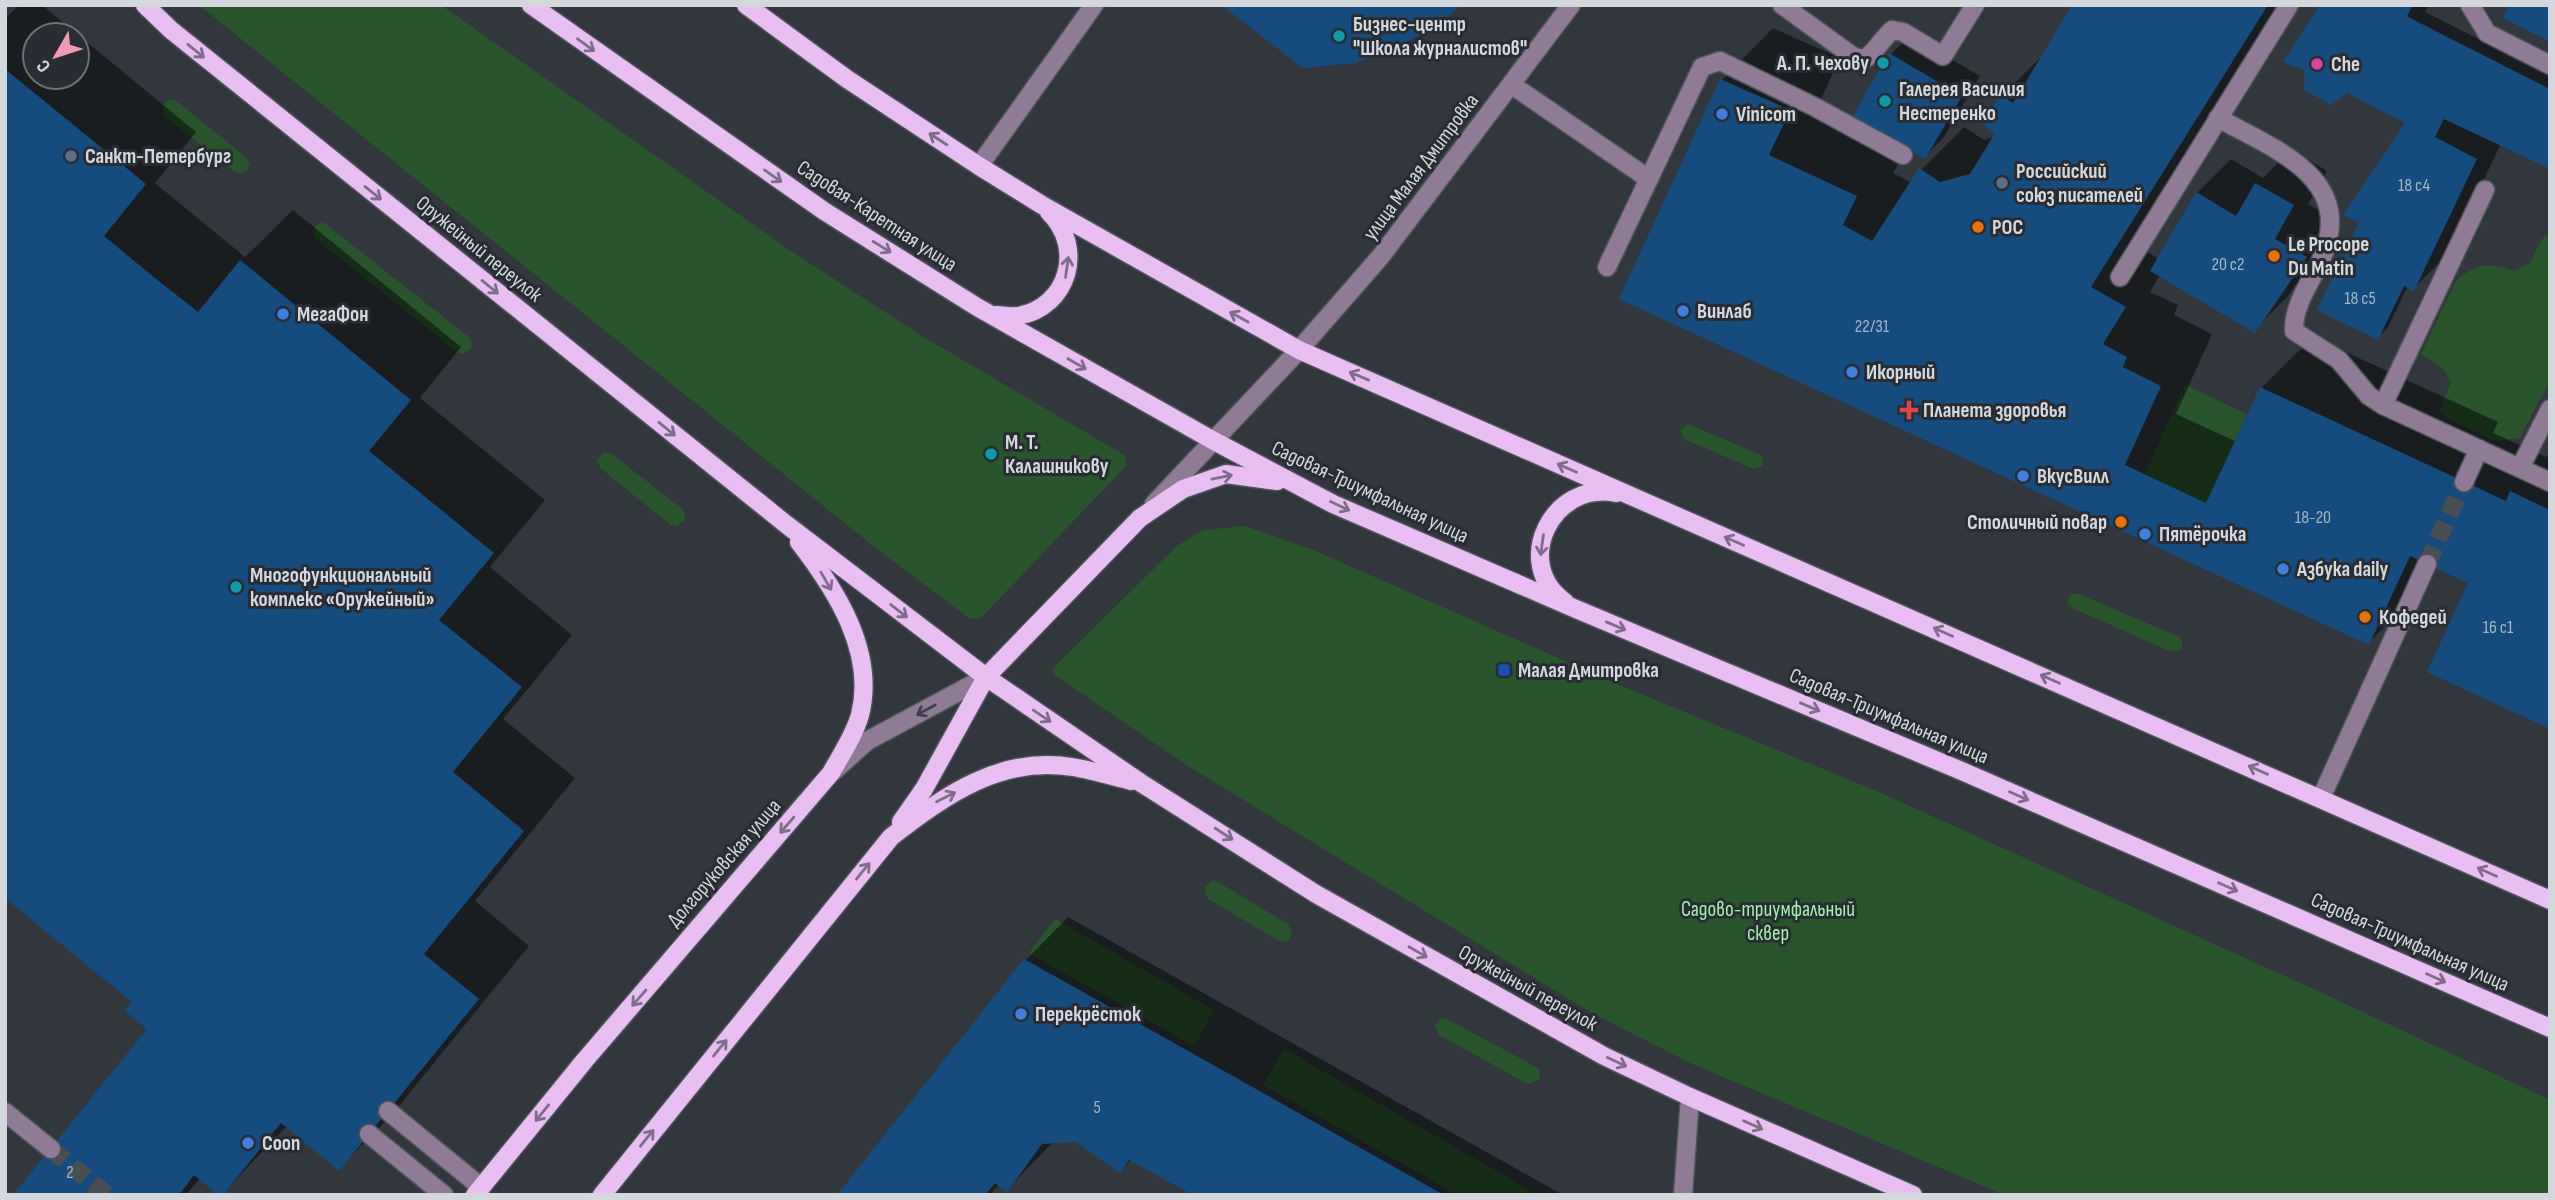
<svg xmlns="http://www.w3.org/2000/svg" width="2555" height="1200" font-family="'Sofia Sans Condensed',sans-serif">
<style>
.green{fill:#28552c}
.shadow{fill:#0007;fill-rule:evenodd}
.building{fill:#164b7d}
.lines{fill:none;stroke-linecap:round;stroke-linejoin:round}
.minor-tunnel{stroke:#4a4f55;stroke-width:18;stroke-dasharray:18 9;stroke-linecap:butt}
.minor-casing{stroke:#4f545a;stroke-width:21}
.major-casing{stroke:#4f545a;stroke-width:21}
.minor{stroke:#8f7b95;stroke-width:18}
.major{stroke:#e8bef3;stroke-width:18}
.oneway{stroke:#7e6e89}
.oneway2{stroke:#42404c}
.culture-dot{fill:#0f9aa8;stroke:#282d33;stroke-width:2.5}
.hotel-dot{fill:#d1479c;stroke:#282d33;stroke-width:2.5}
.shop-dot{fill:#3f7fe0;stroke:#282d33;stroke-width:2.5}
.service-dot{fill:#5c6f8a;stroke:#282d33;stroke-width:2.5}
.food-dot{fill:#e8710a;stroke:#282d33;stroke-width:2.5}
.health-dot{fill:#e0444e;stroke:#282d33;stroke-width:2.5}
.transit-dot{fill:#1a4fb4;stroke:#282d33;stroke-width:2.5}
.labels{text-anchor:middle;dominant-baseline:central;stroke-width:6;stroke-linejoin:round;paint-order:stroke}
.number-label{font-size:18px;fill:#a4b5c4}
.poi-label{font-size:21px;font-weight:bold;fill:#d4d8dc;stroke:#282d33;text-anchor:start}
.street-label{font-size:21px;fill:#d4d8dc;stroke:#282d33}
.park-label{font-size:21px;fill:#a1f2a6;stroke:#282d33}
</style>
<rect width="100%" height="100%" fill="#32373d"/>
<!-- green -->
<g class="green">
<polygon points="199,5 441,5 791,251 922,336 1121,453 1125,456 1126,466 982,617 976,619 969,618 877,549"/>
<polygon points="170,99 175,100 246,157 250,165 247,170 241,173 234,171 164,116 162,106"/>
<polygon points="323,222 469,337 472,342 471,349 463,354 458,353 316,239 313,233 314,227"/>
<path d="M2550,233V381L2519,438L2495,441L2449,419L2440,411L2451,382L2443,369L2421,354L2456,281C2477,262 2489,263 2515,271L2530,263L2542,239Z"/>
<polygon points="2185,385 2247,414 2206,503 2145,474"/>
<polygon points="1688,424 1761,455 1763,458 1763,466 1754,469 1684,439 1680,430"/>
<polygon points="604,452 612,454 682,509 685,514 684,521 676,526 671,525 600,468 597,460"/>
<polygon points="1245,526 1311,549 1624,687 1879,792 2331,997 2550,1100 2550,1195 2005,1195 1692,1064 1592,1013 1188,766 1053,674 1054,667 1177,546 1203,530"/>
<polygon points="2071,594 2079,594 2179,637 2182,641 2182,649 2172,652 2072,608 2067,603"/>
<polygon points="1212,881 1218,882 1288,924 1292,932 1290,939 1284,942 1279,941 1208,899 1205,894 1205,887"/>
<polygon points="1055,919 1214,1010 1194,1046 1029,953"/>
<polygon points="1441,1018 1447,1019 1536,1067 1540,1071 1539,1080 1528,1084 1439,1035 1435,1026"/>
<polygon points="1284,1049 1538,1195 1458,1195 1263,1085"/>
</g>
<!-- shadow -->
<g class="shadow">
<path d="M19,5H42L196,132L155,183L245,257L293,210L461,347L420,398L545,500L490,567L572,635L503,719L575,778L475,901L529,946L390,1117L339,1168L287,1126L221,1195L200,1178L186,1195H15L150,1029L134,1001L5,896V19ZM35,35H77V77H35Z"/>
<polygon points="2075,5 2283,5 2132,243 2159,259 2197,193 2231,159 2263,178 2291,149 2327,171 2308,204 2339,222 2288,296 2254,330 2160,275 2150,292 2178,305 2174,315 2212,334 2176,414 2237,442 2261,388 2313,337 2498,422 2493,433 2546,457 2550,454 2550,727 2470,582 2432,564 2420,591 2368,643 1621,298 1722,80 1773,28 1840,58 1819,103 1868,126 1869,123 1855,115 1891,54 1910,35 1980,76 1944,137 1925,156 1907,146 1893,173 1912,183 1921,170 1964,127 1984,140 1995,137 1998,132 1984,124 2002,96 2045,53"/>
<polygon points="2322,5 2429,5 2425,12 2550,75 2550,167 2501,144 2447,255 2413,289 2408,286 2387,329 2377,338 2407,124"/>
<polygon points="1068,917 1563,1195 1197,1195 1132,1159 1120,1171 1077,1140 1054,1141 1007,1190 999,1184 990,1195 839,1195 1025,961"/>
</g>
<!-- building -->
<g class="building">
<polygon points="1221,5 1462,5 1440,23 1396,48 1355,63 1303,68"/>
<polygon points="2072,5 2268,5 2091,287 2126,307 2103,344 2127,357 2123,367 2161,386 2125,465 2206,503 2260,387 2506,501 2510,491 2550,510 2550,729 2427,672 2468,583 2410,556 2369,645 1619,299 1720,79 1790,110 1769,155 1857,196 1843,225 1872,241 1919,168 1940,182 1970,174 1995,133 1982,124 2000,95 2013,103"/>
<polygon points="2320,5 2413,5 2407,16 2410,18 2550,89 2550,169 2444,119 2435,137 2477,159 2414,291 2404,286 2378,340 2317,310 2359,222 2343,215 2405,123 2347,93 2331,105 2304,90 2304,70 2283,62"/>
<polygon points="2509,5 2550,5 2550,42 2503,18"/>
<polygon points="1889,53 1962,96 1925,159 1853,116"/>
<polygon points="5,69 146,184 104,236 150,274 198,312 240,260 411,400 369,451 494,553 439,620 522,687 453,772 524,831 424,954 479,999 339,1171 281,1123 223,1195 218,1195 194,1175 179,1195 13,1195 147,1029 125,1011 132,1002 5,898"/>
<polygon points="2255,183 2294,205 2275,239 2307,257 2255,333 2150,271 2196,192 2236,216"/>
<polygon points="1024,959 1224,1071 1444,1195 1193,1195 1129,1160 1120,1173 1076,1142 1042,1144 1007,1192 995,1183 985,1195 837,1195"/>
</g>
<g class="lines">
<!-- minor-tunnel -->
<g class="minor-tunnel">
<polyline points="2427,564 2464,482"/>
<polyline points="51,1149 107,1195"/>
</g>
<!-- minor casing -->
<g class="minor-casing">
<g id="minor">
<path d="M1782,5L1854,57L1865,59C1876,51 1882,39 1892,30L1903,32L1943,56L1975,5"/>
<polyline points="2470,5 2487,33 2550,65"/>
<polyline points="1512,85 1649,179"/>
<path d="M2218,118C2276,150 2359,179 2320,262C2310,283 2293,306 2294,331L2339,360L2369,396L2383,405L2550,482"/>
<polyline points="979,166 1094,5"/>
<polyline points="1607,267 1702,67 1720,61 1815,107 1903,155"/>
<polyline points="2120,277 2289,5"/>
<polyline points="2383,405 2485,190"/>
<polyline points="2520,468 2550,409"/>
<polyline points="2464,482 2479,449"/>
<polyline points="1154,504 1299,350 1381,256 1571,5"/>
<polyline points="835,770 867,741 986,677"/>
<polyline points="2321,798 2427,564"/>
<polyline points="388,1111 481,1187"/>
<polyline points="5,1112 51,1149"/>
<polyline points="369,1134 444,1195"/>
<polyline points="1683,1195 1690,1097"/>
</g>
</g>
<!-- major casing -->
<g class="major-casing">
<g id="major">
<polyline points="145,5 171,30 787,525 986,677 1141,783 1316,894 1604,1056 1690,1097 1913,1195"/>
<polyline points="531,5 824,211 977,307 1214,441 1333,504 1576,609 1964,772 2550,1028"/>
<polyline points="746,5 847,79 979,166 1042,205 1299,350 2550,900"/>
<path d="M996,315C1003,315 1011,317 1018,316C1069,307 1085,247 1049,212"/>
<path d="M1565,602C1511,564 1552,480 1616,493"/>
<polyline points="901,822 924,789 986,677 1140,518 1183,489 1226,474 1277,481"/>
<path d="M475,1195L585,1060L831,773C841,755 854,736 860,715C876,652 836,590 799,542"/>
<path d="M602,1195L891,837C944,796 1001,755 1072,767C1092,770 1111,776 1131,781"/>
</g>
</g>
<!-- minor -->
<use href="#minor" class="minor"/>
<!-- major -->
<use href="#major" class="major"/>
</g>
<!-- one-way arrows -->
<defs><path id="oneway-shaft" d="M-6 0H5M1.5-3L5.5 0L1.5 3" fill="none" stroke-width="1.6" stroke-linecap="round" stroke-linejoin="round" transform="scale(1.75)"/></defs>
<g class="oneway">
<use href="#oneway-shaft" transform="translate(586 45) rotate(36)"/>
<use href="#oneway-shaft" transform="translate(196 51) rotate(39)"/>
<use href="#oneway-shaft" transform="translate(938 139) rotate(-147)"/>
<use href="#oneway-shaft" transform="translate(773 176) rotate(35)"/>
<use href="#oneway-shaft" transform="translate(373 193) rotate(39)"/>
<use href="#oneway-shaft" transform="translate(882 247) rotate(32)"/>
<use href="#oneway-shaft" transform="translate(1067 267) rotate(-82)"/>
<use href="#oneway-shaft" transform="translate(490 287) rotate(39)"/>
<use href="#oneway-shaft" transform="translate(1239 317) rotate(-151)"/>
<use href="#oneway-shaft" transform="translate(1077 364) rotate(30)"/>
<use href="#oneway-shaft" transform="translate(1359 376) rotate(-157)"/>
<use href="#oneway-shaft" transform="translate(667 429) rotate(39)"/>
<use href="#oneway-shaft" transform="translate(1567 468) rotate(-156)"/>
<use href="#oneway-shaft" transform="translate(1222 477) rotate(-11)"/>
<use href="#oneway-shaft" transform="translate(1340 506) rotate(25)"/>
<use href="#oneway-shaft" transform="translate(1734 541) rotate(-156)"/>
<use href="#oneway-shaft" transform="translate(1542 545) rotate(98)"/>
<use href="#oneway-shaft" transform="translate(826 581) rotate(60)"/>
<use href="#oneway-shaft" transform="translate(899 611) rotate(38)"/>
<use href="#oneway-shaft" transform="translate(1616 626) rotate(23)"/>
<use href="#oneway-shaft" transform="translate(1943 632) rotate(-156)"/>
<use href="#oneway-shaft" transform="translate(2050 679) rotate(-156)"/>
<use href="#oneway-shaft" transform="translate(1810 707) rotate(23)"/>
<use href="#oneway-shaft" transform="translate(1042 716) rotate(34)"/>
<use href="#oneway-shaft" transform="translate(2258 770) rotate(-156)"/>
<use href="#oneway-shaft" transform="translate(2019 796) rotate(24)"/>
<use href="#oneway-shaft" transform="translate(946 797) rotate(-27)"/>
<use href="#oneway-shaft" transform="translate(787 825) rotate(131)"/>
<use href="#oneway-shaft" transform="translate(1224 834) rotate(33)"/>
<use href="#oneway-shaft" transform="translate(863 871) rotate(-51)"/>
<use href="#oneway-shaft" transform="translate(2487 872) rotate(-156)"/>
<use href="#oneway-shaft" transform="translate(2228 887) rotate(24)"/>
<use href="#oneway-shaft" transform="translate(1418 952) rotate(30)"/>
<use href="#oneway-shaft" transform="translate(2436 978) rotate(24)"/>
<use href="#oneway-shaft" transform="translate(639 998) rotate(131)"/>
<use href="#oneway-shaft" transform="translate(720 1048) rotate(-51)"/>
<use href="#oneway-shaft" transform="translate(1617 1062) rotate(25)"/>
<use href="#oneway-shaft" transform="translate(542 1113) rotate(129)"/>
<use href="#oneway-shaft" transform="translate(1753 1125) rotate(24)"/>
<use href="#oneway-shaft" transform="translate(647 1138) rotate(-51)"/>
</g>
<use class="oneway2" href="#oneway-shaft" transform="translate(926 710) rotate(152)"/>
<!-- markers -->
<g class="culture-dot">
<circle cx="1339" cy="36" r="7"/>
<circle cx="1883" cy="63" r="7"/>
<circle cx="1885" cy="101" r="7"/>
<circle cx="991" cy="454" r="7"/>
<circle cx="236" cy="587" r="7"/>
</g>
<circle class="hotel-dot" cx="2317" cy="64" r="7"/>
<g class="shop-dot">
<circle cx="1722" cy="114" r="7"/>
<circle cx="1683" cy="311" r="7"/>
<circle cx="283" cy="314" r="7"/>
<circle cx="1852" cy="372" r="7"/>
<circle cx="2023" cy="476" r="7"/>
<circle cx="2145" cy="534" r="7"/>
<circle cx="2283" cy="569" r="7"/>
<circle cx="1021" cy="1014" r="7"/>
<circle cx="248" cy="1143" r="7"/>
</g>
<g class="service-dot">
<circle cx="71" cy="156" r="7"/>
<circle cx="2002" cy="183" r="7"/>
</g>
<g class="food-dot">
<circle cx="1978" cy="227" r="7"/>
<circle cx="2274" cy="256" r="7"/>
<circle cx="2121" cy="522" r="7"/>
<circle cx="2365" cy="617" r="7"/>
</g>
<path class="health-dot" d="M1905.5 399.5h7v7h7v7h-7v7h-7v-7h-7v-7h7z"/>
<rect class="transit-dot" x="1497" y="663" width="14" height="14" rx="3.5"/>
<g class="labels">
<!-- number labels -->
<g class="number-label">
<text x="2414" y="185">18 с4</text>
<text x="2228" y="264">20 с2</text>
<text x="2360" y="298">18 с5</text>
<text x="1872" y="326">22/31</text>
<text x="2313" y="517">18-20</text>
<text x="2498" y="627">16 с1</text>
<text x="1097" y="1107">5</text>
<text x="70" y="1172">2</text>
</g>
<!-- poi labels -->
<g class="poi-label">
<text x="1353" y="24">Бизнес-центр<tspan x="1353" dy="24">"Школа журналистов"</tspan></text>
<text x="1869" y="63" text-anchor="end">А. П. Чехову</text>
<text x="2331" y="64">Che</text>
<text x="1899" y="89">Галерея Василия<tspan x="1899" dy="24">Нестеренко</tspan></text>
<text x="1736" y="114">Vinicom</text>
<text x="85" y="156">Санкт-Петербург</text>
<text x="2016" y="171">Российский<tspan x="2016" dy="24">союз писателей</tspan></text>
<text x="1992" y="227">РОС</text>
<text x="2288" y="244">Le Procope<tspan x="2288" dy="24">Du Matin</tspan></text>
<text x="1697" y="311">Винлаб</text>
<text x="297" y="314">МегаФон</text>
<text x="1866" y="372">Икорный</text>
<text x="1923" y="410">Планета здоровья</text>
<text x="1005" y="442">М. Т.<tspan x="1005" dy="24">Калашникову</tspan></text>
<text x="2037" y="476">ВкусВилл</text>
<text x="2107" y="522" text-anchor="end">Столичный повар</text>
<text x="2159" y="534">Пятёрочка</text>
<text x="2297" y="569">Азбука daily</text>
<text x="250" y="575">Многофункциональный<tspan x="250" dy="24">комплекс «Оружейный»</tspan></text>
<text x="2379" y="617">Кофедей</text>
<text x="1518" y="670">Малая Дмитровка</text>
<text x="1035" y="1014">Перекрёсток</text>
<text x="262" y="1143">Coon</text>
</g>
<!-- street labels -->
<g class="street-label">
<text transform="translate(1421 167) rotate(-53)">улица Малая Дмитровка</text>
<text transform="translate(877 216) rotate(33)">Садовая-Каретная улица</text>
<text transform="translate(479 249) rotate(39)">Оружейный переулок</text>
<text transform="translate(1370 492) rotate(25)">Садовая-Триумфальная улица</text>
<text transform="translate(1889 716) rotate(23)">Садовая-Триумфальная улица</text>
<text transform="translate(724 863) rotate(-49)">Долгоруковская улица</text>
<text transform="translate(2410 942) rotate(24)">Садовая-Триумфальная улица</text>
<text transform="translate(1528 988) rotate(29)">Оружейный переулок</text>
</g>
<!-- park labels -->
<g class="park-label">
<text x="1768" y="909">Садово-триумфальный<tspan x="1768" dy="24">сквер</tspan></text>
</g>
</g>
<!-- border -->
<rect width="2555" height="1200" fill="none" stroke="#d4d8dc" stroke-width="14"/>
<!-- north arrow -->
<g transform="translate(56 56) rotate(231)"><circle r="33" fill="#282d33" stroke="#6d7177" stroke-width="2"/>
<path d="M0-5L12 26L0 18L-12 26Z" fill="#f09ab6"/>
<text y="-10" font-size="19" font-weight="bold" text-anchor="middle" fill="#d4d8dc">С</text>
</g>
</svg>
